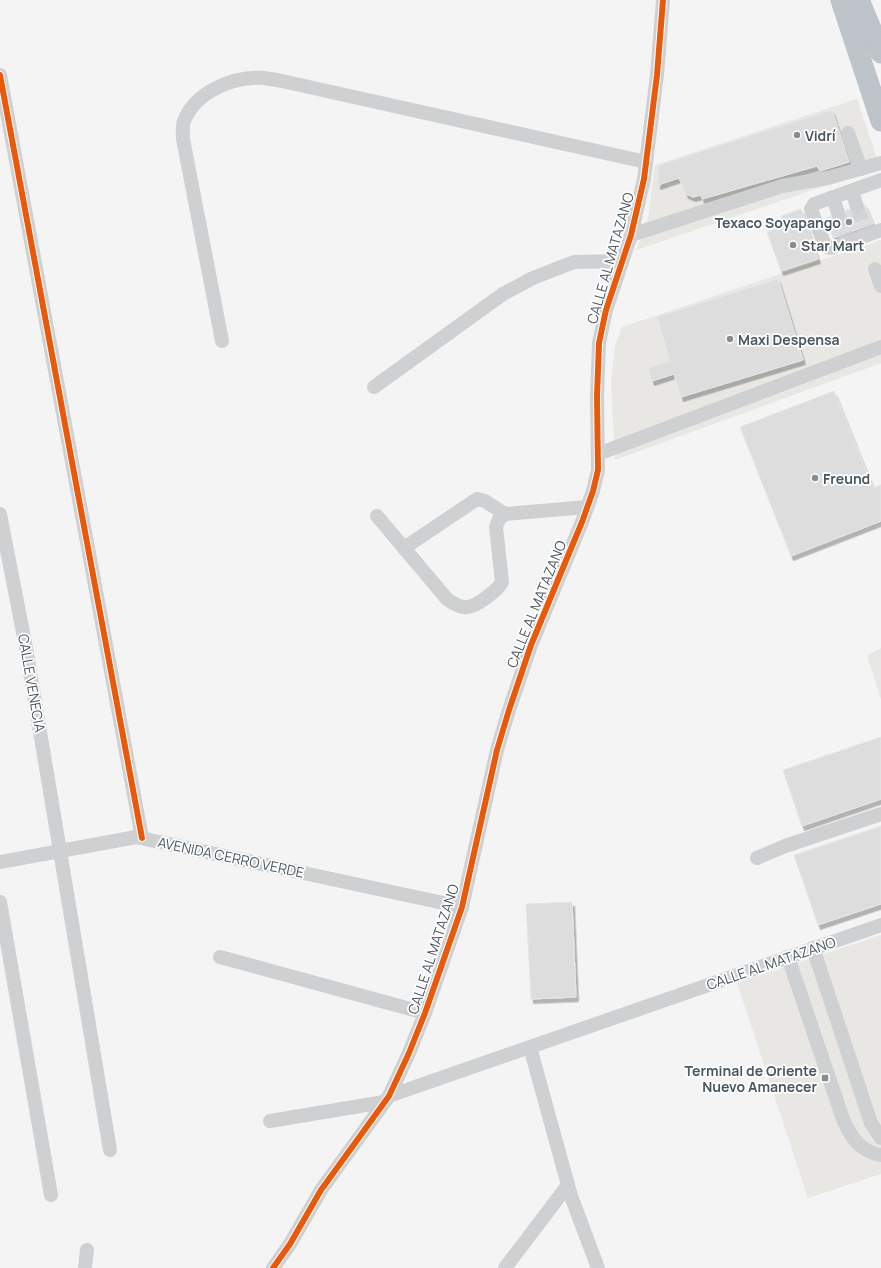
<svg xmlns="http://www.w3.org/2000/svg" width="881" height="1268" font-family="Manrope,sans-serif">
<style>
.commercial{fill:#e8e7e3}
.building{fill:#ddddde;stroke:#e5e6e7;filter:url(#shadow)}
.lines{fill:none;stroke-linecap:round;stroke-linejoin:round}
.minor-tunnel{stroke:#d2d4d7;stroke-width:14;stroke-dasharray:14 7;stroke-linecap:butt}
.highway-casing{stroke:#b9bec3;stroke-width:21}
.minor{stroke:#ced0d2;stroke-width:14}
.highway{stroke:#bec4c9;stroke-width:20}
.cycleway-casing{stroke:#fff;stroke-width:8}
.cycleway{stroke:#e8590c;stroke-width:6}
.poi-dot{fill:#868d94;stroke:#fff;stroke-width:1.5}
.labels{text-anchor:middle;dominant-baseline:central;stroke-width:3.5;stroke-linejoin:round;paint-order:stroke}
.poi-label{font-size:14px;font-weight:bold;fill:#4a5661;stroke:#fff;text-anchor:start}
.street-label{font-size:14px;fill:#4a5661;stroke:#fff}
</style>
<defs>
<filter id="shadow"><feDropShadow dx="2.5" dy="4.5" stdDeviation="0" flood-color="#0004"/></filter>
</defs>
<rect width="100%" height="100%" fill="#f4f4f4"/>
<!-- commercial -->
<g class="commercial">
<polygon points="857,99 880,167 636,250 647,225 655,165"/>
<polygon points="881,240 881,363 615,460 611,381 615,346 622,327"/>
<polygon points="881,648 881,699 867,656"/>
<polygon points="881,935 881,1174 808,1198 737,983"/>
</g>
<!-- building -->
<g class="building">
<polygon points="832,110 849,162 820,171 817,166 702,199 701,195 693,197 686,194 679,178 658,185 659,165"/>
<polygon points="865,204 873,224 833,238 826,218 830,216 836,221 841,221 846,215 846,210 849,209 855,215 860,215 865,209"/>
<polygon points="801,209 818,259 781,271 767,232 784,226 781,216"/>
<polygon points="778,279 803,360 681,397 674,374 652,381 648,368 670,361 657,317"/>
<polygon points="834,391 873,488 881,485 881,521 791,556 740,427"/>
<polygon points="881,737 881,799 802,826 783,770"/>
<polygon points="881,826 881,904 818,925 794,855"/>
<polygon points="572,902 576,997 531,999 526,904"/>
</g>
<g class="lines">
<!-- minor-tunnel -->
<g class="minor-tunnel">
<polyline points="857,207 865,228"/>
<polyline points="838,213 846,235"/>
</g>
<!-- highway casing -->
<g class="highway-casing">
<g id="highway">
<polyline points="841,0 881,121"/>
<polyline points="859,0 881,53"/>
</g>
</g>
<!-- minor -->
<g class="minor">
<polyline points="0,75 142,838"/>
<polyline points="848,133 861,169"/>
<polyline points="881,180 814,204 811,209 825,246 831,248 881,230"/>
<polyline points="852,191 857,207"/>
<polyline points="833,197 838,213"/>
<polyline points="631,235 782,186 828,178 881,163"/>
<polyline points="875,269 881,286"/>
<path d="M222,341L183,139C183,134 182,126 184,121C196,91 234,76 264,78C273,79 282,81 291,83L646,162"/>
<polyline points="374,387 503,294 533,278 574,262 622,261"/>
<polyline points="598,454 881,347"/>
<polyline points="0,514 26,648 110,1150"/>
<path d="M377,516L447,599C453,603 459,608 467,607C476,607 498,590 502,582L496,527L499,519L505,514L587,507"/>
<polyline points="404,548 477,499 485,501 505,514"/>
<polyline points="757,858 785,846 881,814"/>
<polyline points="0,862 136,837 462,907"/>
<polyline points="0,902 51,1195"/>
<polyline points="813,948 871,1123 881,1138"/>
<polyline points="220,957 425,1013"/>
<path d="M788,957L844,1122C852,1138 861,1152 881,1155"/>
<polyline points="530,1047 571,1196 598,1268"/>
<polyline points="389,1096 881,925"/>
<polyline points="270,1121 384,1102"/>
<polyline points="85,1268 87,1250"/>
<polyline points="273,1268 290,1244 321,1190 389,1096 409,1053 425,1013 462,907 497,750 509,710 531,645 582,522 593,491 598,470 597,396 599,343 606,310 631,235 644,179 657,75 663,0"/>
<polyline points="505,1268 568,1185"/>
</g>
<!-- highway -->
<use href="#highway" class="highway"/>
<!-- cycleway casing -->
<g class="cycleway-casing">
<g id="cycleway">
<polyline points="0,75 142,838"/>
<polyline points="273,1268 290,1244 321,1190 389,1096 409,1053 425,1013 462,907 497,750 509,710 531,645 582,522 593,491 598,470 597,396 599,343 606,310 631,235 644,179 657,75 663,0"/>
</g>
</g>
<!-- cycleway -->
<use href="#cycleway" class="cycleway"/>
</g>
<!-- markers -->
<g class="poi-dot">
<circle cx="797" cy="135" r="4"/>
<circle cx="849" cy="222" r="4"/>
<circle cx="793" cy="245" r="4"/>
<circle cx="730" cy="339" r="4"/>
<circle cx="815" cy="478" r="4"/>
<rect x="821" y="1074" width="8" height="8" rx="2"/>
</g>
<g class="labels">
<!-- poi labels -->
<g class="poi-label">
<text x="805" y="135">Vidrí</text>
<text x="841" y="222" text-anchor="end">Texaco Soyapango</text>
<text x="801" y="245">Star Mart</text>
<text x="738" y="339">Maxi Despensa</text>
<text x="823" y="478">Freund</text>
<text x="817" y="1070" text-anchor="end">Terminal de Oriente<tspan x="817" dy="16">Nuevo Amanecer</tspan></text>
</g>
<!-- street labels -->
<g class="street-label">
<text transform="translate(610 258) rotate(-74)">CALLE AL MATAZANO</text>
<text transform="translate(536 604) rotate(-68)">CALLE AL MATAZANO</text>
<text transform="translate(32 683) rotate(80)">CALLE VENECIA</text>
<text transform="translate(231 857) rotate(12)">AVENIDA CERRO VERDE</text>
<text transform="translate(433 949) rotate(-72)">CALLE AL MATAZANO</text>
<text transform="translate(771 963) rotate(-19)">CALLE AL MATAZANO</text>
</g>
</g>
</svg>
